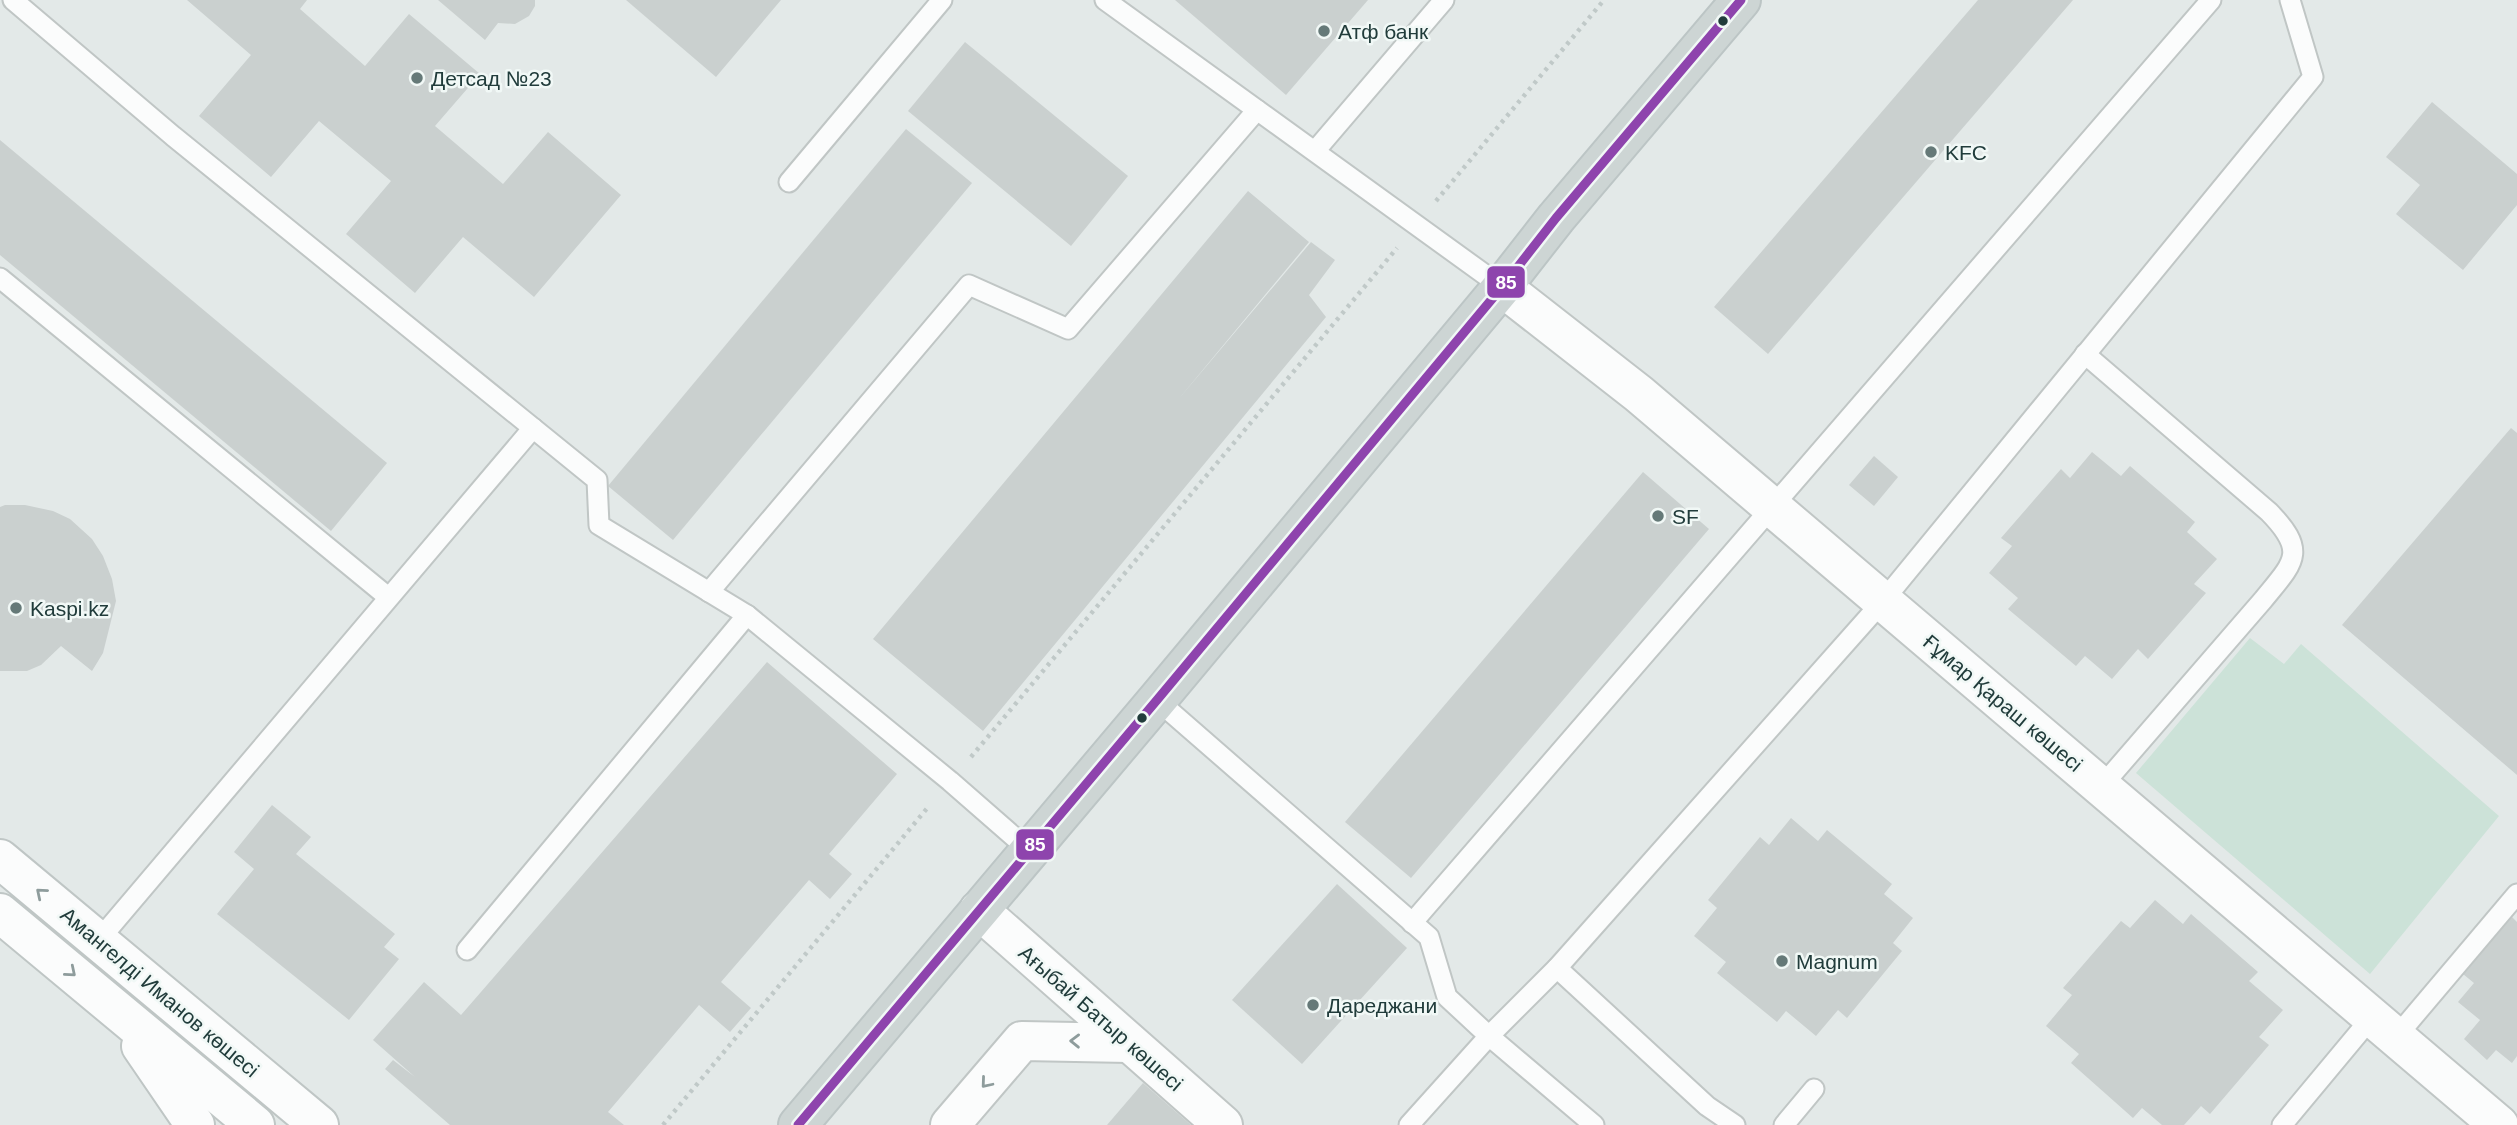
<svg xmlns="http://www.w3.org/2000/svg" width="2517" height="1125" font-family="Arial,sans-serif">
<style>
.green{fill:#cce2d8}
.building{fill:#cad0cf}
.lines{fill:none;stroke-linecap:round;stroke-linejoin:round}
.service-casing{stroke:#c0c6c5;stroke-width:23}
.minor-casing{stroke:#c0c6c5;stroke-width:42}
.secondary-casing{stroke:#bfc6c5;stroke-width:42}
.primary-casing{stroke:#bcc5c5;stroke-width:42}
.path{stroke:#c0c9c8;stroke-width:4.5;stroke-dasharray:3.5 5;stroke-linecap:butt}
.service{stroke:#fbfcfc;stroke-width:19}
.minor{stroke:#fbfcfc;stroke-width:38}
.secondary{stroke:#fbfcfc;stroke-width:38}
.primary{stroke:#cdd5d4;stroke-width:38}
.bus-1-casing{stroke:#f1f8f6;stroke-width:14}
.bus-1{stroke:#8e44ad;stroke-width:9}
.oneway{stroke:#8e9c9c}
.bus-dot{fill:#213c3b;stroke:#f1f8f6;stroke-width:2.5}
.poi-dot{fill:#657978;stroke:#f1f8f6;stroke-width:2.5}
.labels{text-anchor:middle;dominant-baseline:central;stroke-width:5;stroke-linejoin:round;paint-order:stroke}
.poi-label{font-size:21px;fill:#213c3b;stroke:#f1f8f6;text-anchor:start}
.street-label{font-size:21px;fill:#213c3b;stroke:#f1f8f6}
.line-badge{stroke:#f1f8f6;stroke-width:2.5}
.badge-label{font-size:19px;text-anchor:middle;font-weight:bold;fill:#fff}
</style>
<rect width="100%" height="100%" fill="#e3e9e8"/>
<!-- green -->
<polygon class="green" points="2250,638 2284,664 2301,644 2499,816 2370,974 2136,773"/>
<!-- building -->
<g class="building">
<polygon points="187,0 307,0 300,9 365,66 409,14 480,74 435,126 503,184 548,132 621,195 534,297 463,237 415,293 346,234 391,181 319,121 271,177 199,116 251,55"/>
<polygon points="438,0 535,0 535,6 529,16 515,24 498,23 485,40"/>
<polygon points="626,0 781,0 716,77"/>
<polygon points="1175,0 1368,0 1286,95"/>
<polygon points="1978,0 2073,0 1768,354 1714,307"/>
<polygon points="965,42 1128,176 1071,246 908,111"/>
<polygon points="2432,102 2517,174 2517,205 2463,270 2396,214 2420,185 2386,157"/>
<polygon points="906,129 972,183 673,540 608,486"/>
<polygon points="0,140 387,463 331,531 0,255"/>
<polygon points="1248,191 1309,242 1177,401 1311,242 1335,260 1309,295 1326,317 983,731 873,639"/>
<polygon points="2511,428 2517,433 2517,775 2342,625"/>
<polygon points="2092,452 2121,476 2130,466 2195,522 2187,532 2217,559 2194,584 2206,593 2148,659 2138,649 2112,679 2085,656 2076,666 2008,609 2018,598 1989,573 2012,546 2001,538 2061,469 2070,478"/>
<polygon points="1874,456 1898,477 1874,506 1849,485"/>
<polygon points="1643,472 1709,529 1411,878 1345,822"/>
<polygon points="5,505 25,505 53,511 70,519 92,539 103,556 112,579 116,601 103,653 92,671 61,646 41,665 27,671 0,671 0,507"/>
<polygon points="767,662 897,774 829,854 852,874 830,899 809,880 721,982 751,1008 730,1032 699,1005 608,1112 624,1125 450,1125 385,1069 393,1060 415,1077 373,1040 424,982 461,1015"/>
<polygon points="272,805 311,837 296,854 395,934 384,947 399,959 349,1020 217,914 254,869 234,852"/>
<polygon points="1791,818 1818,841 1827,830 1892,884 1884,894 1913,918 1893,943 1902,951 1847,1018 1838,1010 1816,1036 1786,1011 1777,1022 1717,973 1726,962 1694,936 1717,908 1708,900 1760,837 1769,845"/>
<polygon points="1337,884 1407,948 1302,1064 1232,1000"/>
<polygon points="2155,900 2183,924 2191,914 2258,972 2249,981 2283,1010 2259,1037 2269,1045 2210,1114 2201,1106 2184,1125 2162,1125 2142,1108 2133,1118 2071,1063 2079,1054 2046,1026 2072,995 2063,988 2121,921 2130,928"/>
<polygon points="2512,917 2517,922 2517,1056 2512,1063 2496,1050 2487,1060 2464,1039 2480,1020 2458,1002 2474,983 2463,974"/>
<polygon points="1143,1083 1191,1125 1107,1125"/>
</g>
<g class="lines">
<!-- service casing -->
<g class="service-casing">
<g id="service">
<polyline points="13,0 173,136 597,480 599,525 747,615 950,781 1029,850"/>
<polyline points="1105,0 1502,287"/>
<polyline points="1315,151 1444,0"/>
<polyline points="789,182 942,0"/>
<polyline points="0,278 388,597"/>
<path d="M2085,354L2269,512C2308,552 2294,562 2263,600L2101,787"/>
<polyline points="709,592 969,285 1068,329 1257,110"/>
<polyline points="1157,700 1429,937 1447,997 1489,1036 1594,1125"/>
<polyline points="1412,923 2211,0"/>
<polyline points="98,941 533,428"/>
<polyline points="467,950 747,615"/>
<polyline points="1557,968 1707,1106 1735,1125"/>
<polyline points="2396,1037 2517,894"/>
<polyline points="1409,1125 1489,1036 1557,968 1883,601 2313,77 2290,0"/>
<polyline points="1784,1125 1814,1089"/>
<polyline points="2282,1125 2372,1017"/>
</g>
</g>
<!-- minor casing -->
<g class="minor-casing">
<g id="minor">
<polyline points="1502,287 1639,394 2499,1125"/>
<polyline points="979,910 1223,1125"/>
<polyline points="950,1125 1022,1041 1129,1043"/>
</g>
</g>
<!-- secondary casing -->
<g class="secondary-casing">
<g id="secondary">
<polyline points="0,859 319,1125"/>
<polyline points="0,913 255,1125"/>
<polyline points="141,1046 195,1125"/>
</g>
</g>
<!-- primary casing -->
<g class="primary-casing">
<polyline id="primary" points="798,1125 1157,700 1502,287 1556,218 1741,0"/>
</g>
<!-- path -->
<g class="path">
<polyline points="1436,201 1604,0"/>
<polyline points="971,757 1397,248"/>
<polyline points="663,1125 929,806"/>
</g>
<!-- service -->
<use href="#service" class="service"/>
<!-- minor -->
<use href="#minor" class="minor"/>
<!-- secondary -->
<use href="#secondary" class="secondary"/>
<!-- primary -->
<use href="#primary" class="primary"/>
<!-- bus-1 casing -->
<g class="bus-1-casing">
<polyline id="bus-1" points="798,1125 1157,700 1502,287 1556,218 1741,0"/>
</g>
<!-- bus-1 -->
<use href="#bus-1" class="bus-1"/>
</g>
<!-- one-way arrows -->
<defs><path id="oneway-chevron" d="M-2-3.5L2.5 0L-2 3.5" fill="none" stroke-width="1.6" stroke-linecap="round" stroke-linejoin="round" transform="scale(1.75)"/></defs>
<g class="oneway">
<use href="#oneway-chevron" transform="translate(41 893) rotate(-140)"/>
<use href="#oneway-chevron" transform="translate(71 972) rotate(40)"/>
<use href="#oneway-chevron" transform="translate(1075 1041) rotate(-179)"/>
<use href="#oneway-chevron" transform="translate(986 1083) rotate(130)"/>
</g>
<!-- markers -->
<g class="bus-dot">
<circle cx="1723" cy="21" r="6"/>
<circle cx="1142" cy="718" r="6"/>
</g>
<g class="poi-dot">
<circle cx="1324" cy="31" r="7"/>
<circle cx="417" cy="78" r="7"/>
<circle cx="1931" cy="152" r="7"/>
<circle cx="1658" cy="516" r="7"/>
<circle cx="16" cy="608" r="7"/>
<circle cx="1782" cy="961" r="7"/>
<circle cx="1313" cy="1005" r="7"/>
</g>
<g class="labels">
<!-- poi labels -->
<g class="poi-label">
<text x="1338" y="31">Атф банк</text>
<text x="431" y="78">Детсад №23</text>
<text x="1945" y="152">KFC</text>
<text x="1672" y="516">SF</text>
<text x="30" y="608">Kaspi.kz</text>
<text x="1796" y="961">Magnum</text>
<text x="1327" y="1005">Дареджани</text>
</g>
<!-- street labels -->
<g class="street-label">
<text transform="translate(2003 703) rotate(40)">Ғұмар Қараш көшесі</text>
<text transform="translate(160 992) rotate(40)">Амангелді Иманов көшесі</text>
<text transform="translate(1101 1018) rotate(41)">Ағыбай Батыр көшесі</text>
</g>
</g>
<g class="line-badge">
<rect x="1486" y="265" width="40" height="34" rx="7" fill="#8e44ad"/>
<rect x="1015" y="828" width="40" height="33" rx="7" fill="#8e44ad"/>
</g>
<g class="badge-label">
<text x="1506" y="289">85</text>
<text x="1035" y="851">85</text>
</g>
</svg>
